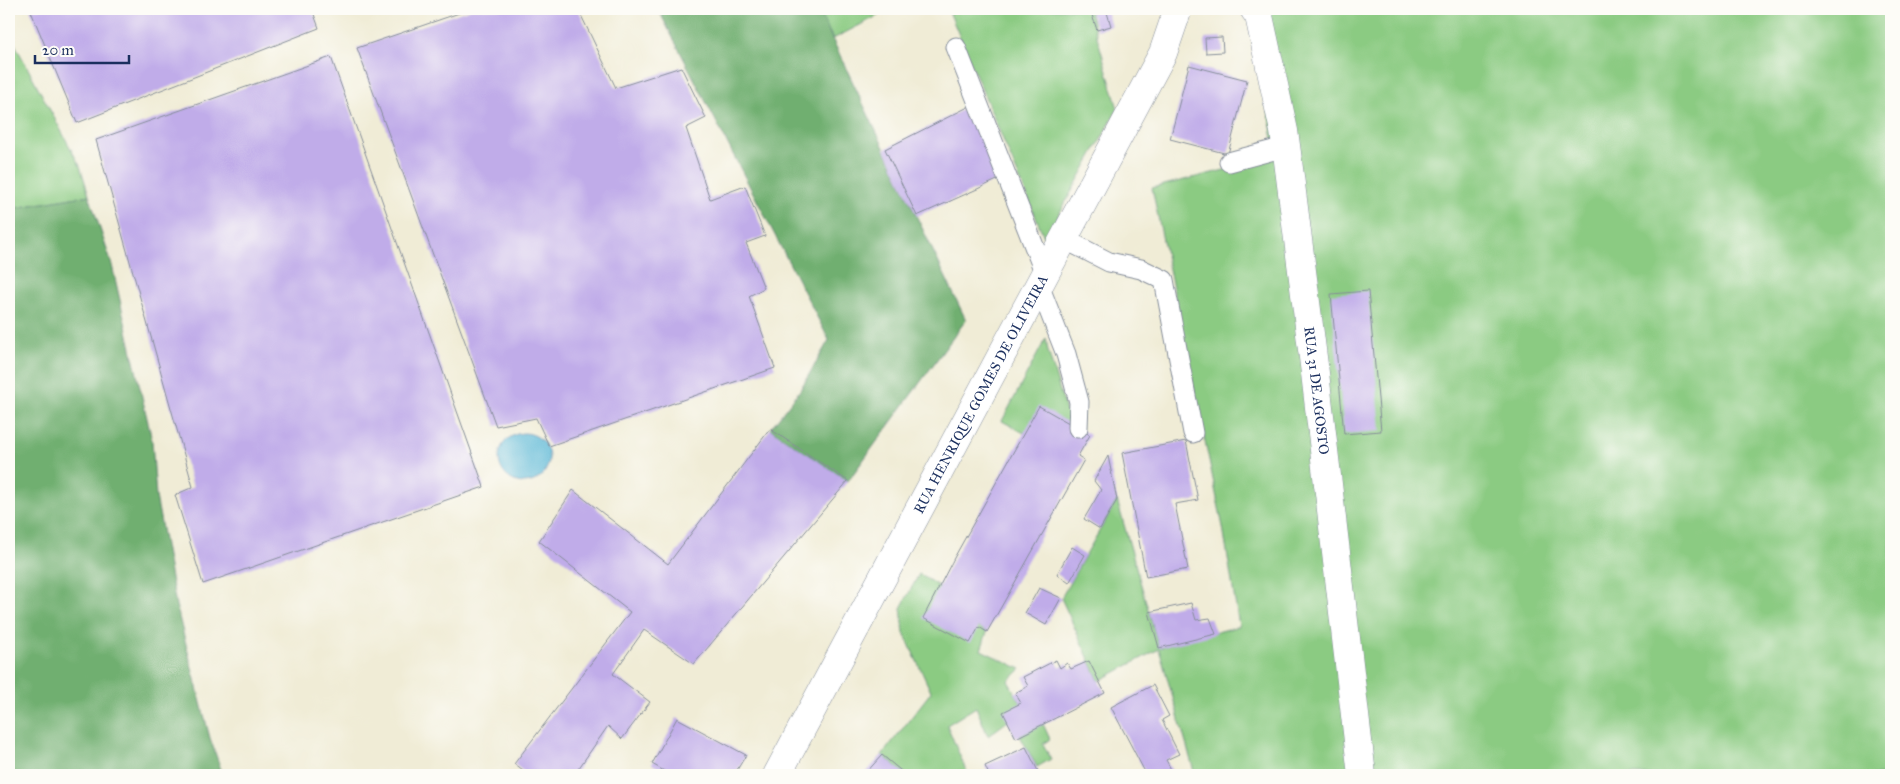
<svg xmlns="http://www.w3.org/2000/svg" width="1900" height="784" font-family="'IM FELL Great Primer',serif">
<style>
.green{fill:#8bcb82;stroke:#537d70}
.forest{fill:#70af70;stroke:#466f67}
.water{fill:#56b6d5;stroke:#38729a}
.building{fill:#c0ace9}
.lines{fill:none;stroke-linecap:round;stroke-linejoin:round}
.service-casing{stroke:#868e9a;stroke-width:21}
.minor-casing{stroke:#868e9a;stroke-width:29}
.tertiary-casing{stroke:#868e9a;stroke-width:29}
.service{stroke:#fff;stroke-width:19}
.minor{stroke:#fff;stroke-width:28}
.tertiary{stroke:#fff;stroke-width:28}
.labels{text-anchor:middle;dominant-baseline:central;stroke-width:4;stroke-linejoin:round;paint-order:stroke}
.street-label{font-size:14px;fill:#1b2f5e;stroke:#fdfcf7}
</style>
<rect width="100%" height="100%" fill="#fdfcf7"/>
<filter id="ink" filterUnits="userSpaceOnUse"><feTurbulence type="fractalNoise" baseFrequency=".02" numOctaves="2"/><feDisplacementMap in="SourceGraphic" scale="10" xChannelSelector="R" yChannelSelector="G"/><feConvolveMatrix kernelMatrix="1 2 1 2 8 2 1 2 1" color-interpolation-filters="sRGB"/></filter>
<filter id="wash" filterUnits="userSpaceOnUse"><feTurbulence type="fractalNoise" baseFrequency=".0096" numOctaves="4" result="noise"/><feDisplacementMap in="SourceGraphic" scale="20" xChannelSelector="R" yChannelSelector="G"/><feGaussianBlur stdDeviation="1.12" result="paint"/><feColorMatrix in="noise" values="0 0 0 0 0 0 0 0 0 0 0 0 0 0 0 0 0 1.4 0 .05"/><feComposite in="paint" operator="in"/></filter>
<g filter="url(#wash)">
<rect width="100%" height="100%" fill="#f0ecd6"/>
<!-- green -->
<g class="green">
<polygon points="818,9 891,9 833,39"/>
<polygon points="948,9 1089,9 1118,109 1045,239"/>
<polygon points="1251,9 1891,9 1891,775 1362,775 1360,765 1341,775 1195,775 1159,649 1099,681 1061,598 1117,500 1159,648 1239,626 1223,527 1152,188 1276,157"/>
<polygon points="9,33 80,166 89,195 9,209"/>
<polygon points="1046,338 1048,351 1070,424 1024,433 1002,421"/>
<polygon points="919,574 940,587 979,627 987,632 981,650 1021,669 1008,681 1021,703 1008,721 988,736 976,707 947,725 968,775 906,775 882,755 931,692 904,633 901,608"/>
<polygon points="1043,724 1050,739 1043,744 1051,759 1037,767 1020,736"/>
</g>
<!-- forest -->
<g class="forest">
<polygon points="658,9 818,9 966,320 848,481 770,429 800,390 829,340"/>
<polygon points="89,195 112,265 152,440 156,496 176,605 210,738 223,775 9,775 9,209"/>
</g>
<!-- water -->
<circle class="water" cx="524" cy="458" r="25"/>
<g id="blocks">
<!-- building -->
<g class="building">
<polygon points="30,9 312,9 319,28 77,123"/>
<polygon points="471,9 578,9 616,88 681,67 706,118 686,128 710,199 745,186 765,236 746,243 764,288 749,296 775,368 549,446 536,418 496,426 357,48"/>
<polygon points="1090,9 1106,9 1111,26 1097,30"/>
<polygon points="1222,37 1223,52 1206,53 1205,38"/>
<polygon points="331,57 484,487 203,584 175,495 193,487 96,140"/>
<polygon points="1189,65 1247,80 1228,154 1170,139"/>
<polygon points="976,103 1004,177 917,216 885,149"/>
<polygon points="1368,291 1381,431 1344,434 1331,294"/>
<polygon points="1039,406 1090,435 1078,456 1084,460 987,632 979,627 970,643 923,618 954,558"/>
<polygon points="770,429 848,481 694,664 644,630 613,674 650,702 622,739 608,726 574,775 528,775 514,764 630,612 539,541 573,490 668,564"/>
<polygon points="1186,441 1198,500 1175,504 1188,569 1146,577 1122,453"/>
<polygon points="1108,456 1117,500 1100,529 1084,519 1101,490 1094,481"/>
<polygon points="1072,547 1085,555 1069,583 1057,574"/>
<polygon points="1039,588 1061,598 1046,625 1025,613"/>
<polygon points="1191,603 1196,620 1210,618 1216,634 1159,648 1149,612"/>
<polygon points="1056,660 1060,668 1067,663 1071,669 1089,661 1105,693 1016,738 1003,712 1021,703 1015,693 1028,686 1023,677"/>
<polygon points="1153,685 1169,716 1162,720 1179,754 1166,760 1174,775 1135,775 1145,772 1111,707"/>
<polygon points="677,718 746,755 734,775 671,775 652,764"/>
<polygon points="1026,747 1040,775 989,775 985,766"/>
<polygon points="882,755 906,775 864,775"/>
</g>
</g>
</g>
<g filter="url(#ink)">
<use href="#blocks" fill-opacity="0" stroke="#868e9a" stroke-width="1"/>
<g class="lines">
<!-- service casing -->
<g class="service-casing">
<g id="service">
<polyline points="956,47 1045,274"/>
<polyline points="1229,162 1285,147"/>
<polyline points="1064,239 1109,262 1141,269 1164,280 1193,433"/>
<polyline points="1039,285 1066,354 1079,402 1078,428"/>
</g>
</g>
<!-- minor casing -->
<g class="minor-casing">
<g id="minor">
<path id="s1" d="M1254,9L1259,16L1284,131L1287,153L1315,373L1362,775"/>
</g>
</g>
<!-- tertiary casing -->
<g class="tertiary-casing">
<g id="tertiary">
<path id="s2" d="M777,775L1163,53L1178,9"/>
</g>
</g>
<!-- service -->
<use href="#service" class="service"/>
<!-- minor -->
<use href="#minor" class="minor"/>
<!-- tertiary -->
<use href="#tertiary" class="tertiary"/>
</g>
</g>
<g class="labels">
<!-- street labels -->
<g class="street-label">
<text stroke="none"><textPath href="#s1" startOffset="388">RUA 31 DE AGOSTO</textPath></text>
<text stroke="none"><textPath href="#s2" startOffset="432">RUA HENRIQUE GOMES DE OLIVEIRA</textPath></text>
</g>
</g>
<!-- margin -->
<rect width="1900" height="784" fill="none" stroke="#fdfcf7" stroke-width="30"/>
<!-- scale -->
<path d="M35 55v8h94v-8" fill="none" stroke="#1b2f5e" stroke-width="2.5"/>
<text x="42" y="55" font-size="15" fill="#1b2f5e" stroke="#fdfcf7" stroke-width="4" paint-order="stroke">20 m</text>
</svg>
